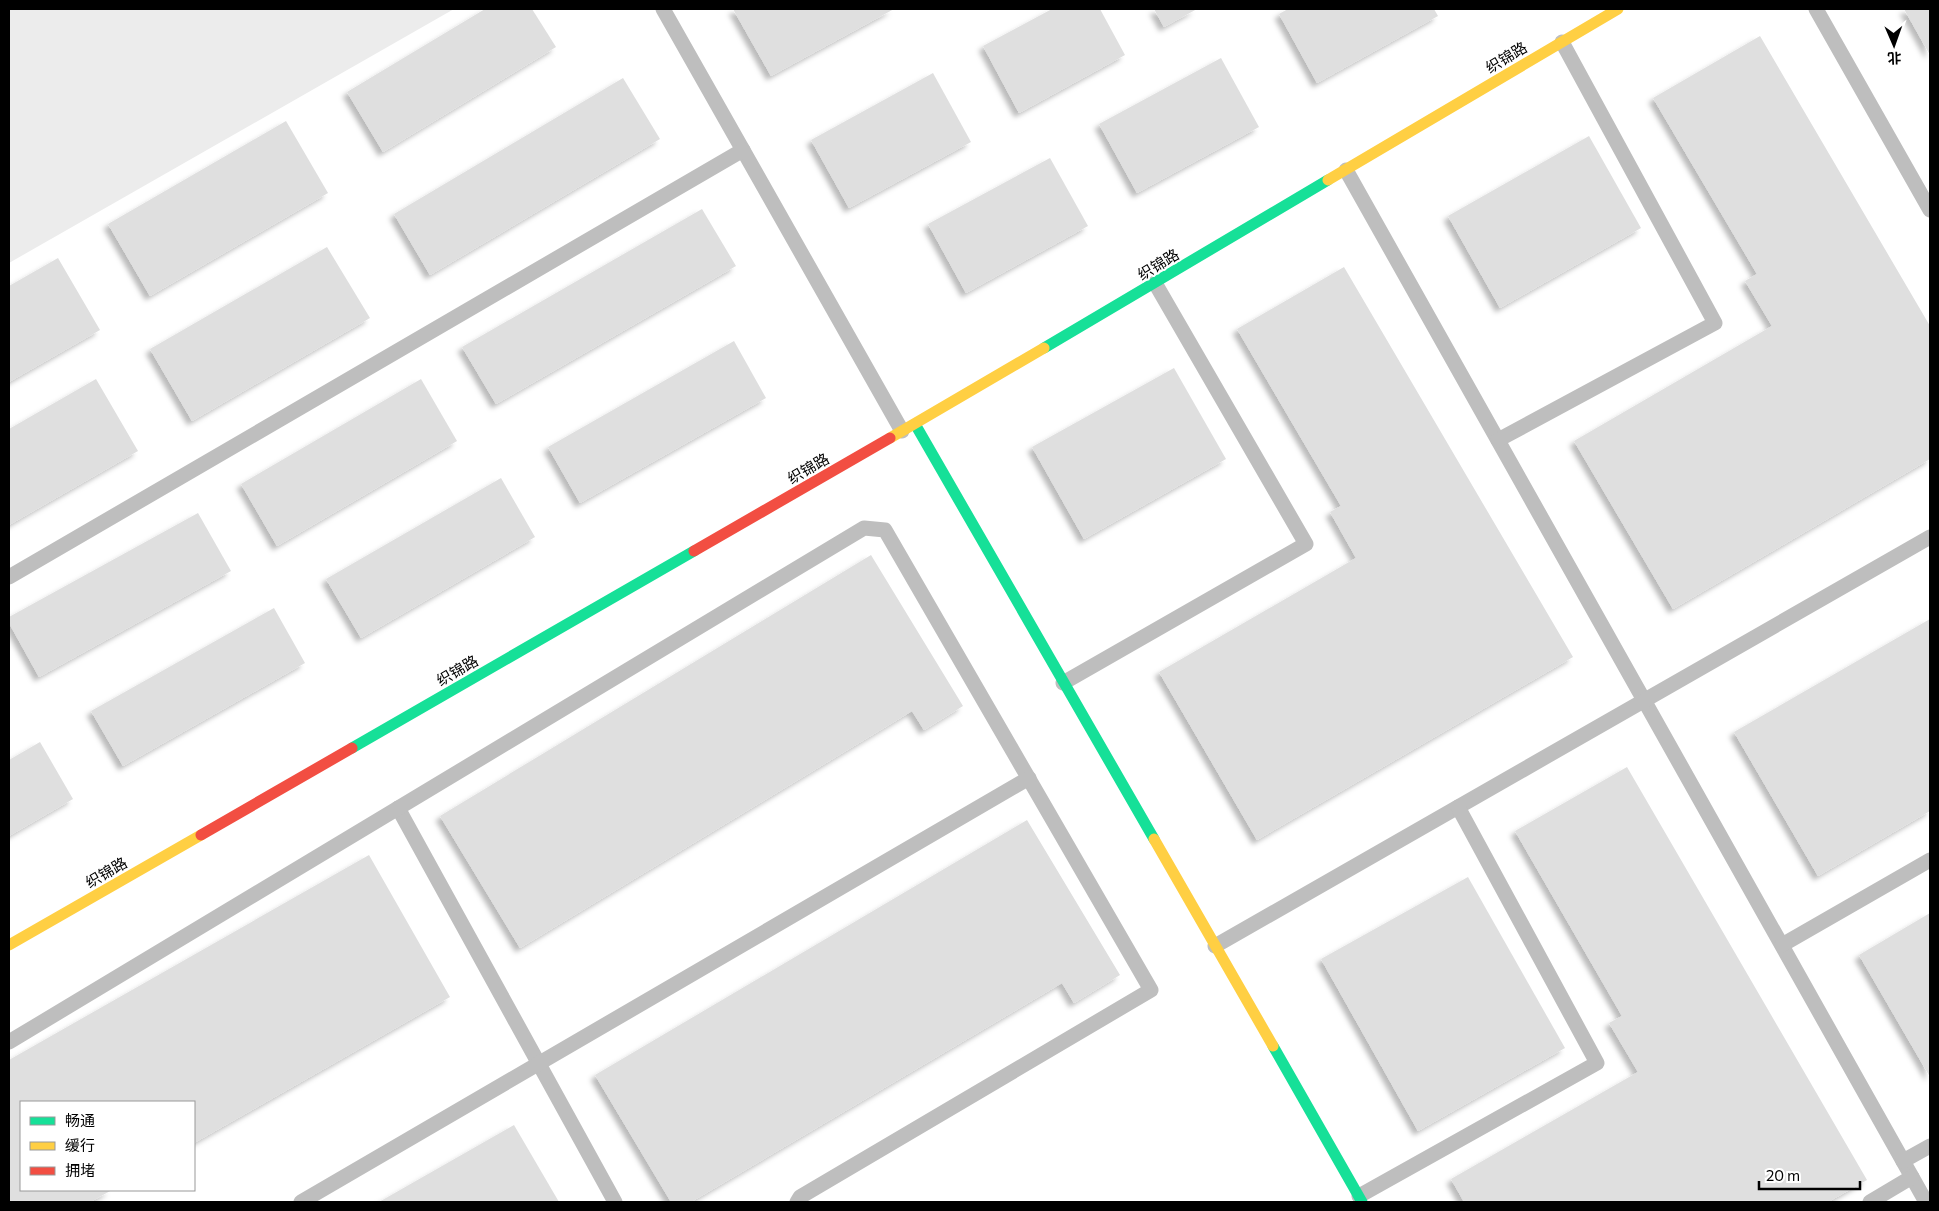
<svg xmlns="http://www.w3.org/2000/svg" width="1939" height="1211" font-family="Commissioner,'Noto Sans SC',sans-serif">
<style>
.green{fill:#ececec}
.building{fill:#dfdfdf;filter:url(#shadow)}
.lines{fill:none;stroke-linecap:round;stroke-linejoin:round}
.lane{stroke:#bebebe;stroke-width:15}
.fast{stroke:#16e098;stroke-width:11}
.slow{stroke:#ffcf43;stroke-width:11}
.jam{stroke:#f24e42;stroke-width:11}
.labels{text-anchor:middle;dominant-baseline:central;stroke-width:4;stroke-linejoin:round;paint-order:stroke}
.street-label{font-size:15px;fill:#000;stroke:#fff}
</style>
<defs>
<filter id="shadow"><feDropShadow dx="-4.5" dy="4.5" stdDeviation="2.5" flood-color="#0004"/></filter>
</defs>
<rect width="100%" height="100%" fill="#fff"/>
<!-- green -->
<polygon class="green" points="9,9 454,9 9,263"/>
<!-- building -->
<g class="building">
<polygon points="485,9 532,9 556,47 383,152 347,92"/>
<polygon points="733,9 894,9 771,76"/>
<polygon points="1052,9 1100,9 1125,55 1019,113 983,46"/>
<polygon points="1154,9 1197,9 1164,27"/>
<polygon points="1288,9 1434,9 1438,16 1317,83 1279,14"/>
<polygon points="1904,9 1930,9 1930,55"/>
<polygon points="1760,36 1930,326 1930,459 1673,609 1574,441 1772,326 1745,281 1757,274 1653,98"/>
<polygon points="1221,58 1259,127 1137,193 1099,124"/>
<polygon points="933,73 971,142 849,208 811,140"/>
<polygon points="623,78 660,139 430,275 394,214"/>
<polygon points="286,121 328,193 150,296 108,224"/>
<polygon points="1589,136 1641,228 1500,308 1448,216"/>
<polygon points="1050,158 1088,226 966,293 928,224"/>
<polygon points="702,209 736,266 496,404 462,347"/>
<polygon points="327,247 370,318 192,421 150,349"/>
<polygon points="58,258 100,330 9,382 9,286"/>
<polygon points="1344,267 1573,657 1257,840 1159,672 1356,558 1330,512 1341,506 1237,329"/>
<polygon points="734,341 766,398 580,503 548,447"/>
<polygon points="1174,368 1226,459 1084,539 1032,447"/>
<polygon points="96,379 138,451 9,525 9,429"/>
<polygon points="421,379 457,441 277,546 241,484"/>
<polygon points="501,478 535,537 361,638 326,579"/>
<polygon points="198,513 231,571 39,677 9,623 9,617"/>
<polygon points="871,555 963,706 924,730 912,711 520,948 440,816"/>
<polygon points="274,608 305,663 123,766 91,711"/>
<polygon points="1930,619 1930,811 1818,876 1734,732"/>
<polygon points="40,742 73,799 9,836 9,760"/>
<polygon points="1627,767 1867,1180 1828,1202 1464,1202 1451,1179 1638,1072 1609,1023 1622,1016 1515,831"/>
<polygon points="1027,820 1120,975 1074,1003 1062,983 691,1202 671,1202 595,1075"/>
<polygon points="369,855 450,997 194,1143 194,1102 21,1102 21,1190 112,1190 90,1202 9,1202 9,1060"/>
<polygon points="1468,877 1565,1048 1418,1131 1321,959"/>
<polygon points="1930,913 1930,1077 1859,955"/>
<polygon points="514,1125 559,1202 379,1202"/>
</g>
<g class="lines">
<!-- lane -->
<g class="lane">
<polyline points="663,9 902,431"/>
<polyline points="1816,9 1930,210"/>
<polyline points="1346,170 1926,1202"/>
<polyline points="1498,440 1715,323 1562,42"/>
<polyline points="9,577 743,150"/>
<polyline points="1063,683 1306,544 1155,283"/>
<polyline points="398,808 615,1202"/>
<polyline points="1782,945 1930,860"/>
<polyline points="1215,946 1930,537"/>
<polyline points="9,1042 864,528 885,530 1151,990 800,1197 797,1202"/>
<polyline points="1903,1161 1930,1146"/>
<polyline points="1359,1196 1597,1063 1458,807"/>
<polyline points="301,1202 1029,778"/>
<polyline points="1870,1202 1912,1177"/>
</g>
<!-- fast -->
<g class="fast">
<polyline points="1044,348 1328,180"/>
<polyline points="915,424 1154,839"/>
<polyline points="352,748 694,551"/>
<polyline points="1273,1046 1362,1202"/>
</g>
<!-- slow -->
<g class="slow">
<polyline points="1328,180 1618,9"/>
<polyline points="890,438 1044,348"/>
<polyline points="1154,839 1273,1046"/>
<polyline points="9,945 201,835"/>
</g>
<!-- jam -->
<g class="jam">
<polyline points="694,551 890,438"/>
<polyline points="201,835 352,748"/>
</g>
</g>
<g class="labels">
<!-- street labels -->
<g class="street-label">
<text transform="translate(1506 57) rotate(-31)">织锦路</text>
<text transform="translate(1158 264) rotate(-31)">织锦路</text>
<text transform="translate(808 468) rotate(-30)">织锦路</text>
<text transform="translate(457 670) rotate(-30)">织锦路</text>
<text transform="translate(106 872) rotate(-30)">织锦路</text>
</g>
</g>
<!-- border -->
<rect width="1939" height="1211" fill="none" stroke="#000000" stroke-width="20"/>
<!-- legend -->
<rect x="20" y="1101" width="175" height="90" fill="#ffffff" stroke="#999999"/>
<rect x="30" y="1117" width="25" height="8" fill="#16e098" stroke="#999999"/>
<text x="65" y="1126" font-size="15" fill="#000000">畅通</text>
<rect x="30" y="1142" width="25" height="8" fill="#ffcf43" stroke="#999999"/>
<text x="65" y="1151" font-size="15" fill="#000000">缓行</text>
<rect x="30" y="1167" width="25" height="8" fill="#f24e42" stroke="#999999"/>
<text x="65" y="1176" font-size="15" fill="#000000">拥堵</text>
<!-- north arrow -->
<g transform="translate(1894 45) rotate(178)" stroke="#ffffff" stroke-width="4" paint-order="stroke">
<path d="M0-4L9 19L0 12L-9 19Z" fill="#000000"/>
<text y="-8" font-size="14" font-weight="bold" text-anchor="middle" fill="#000000">北</text>
</g>
<!-- scale -->
<path d="M1759 1181v8h101v-8" fill="none" stroke="#000000" stroke-width="2.5"/>
<text x="1766" y="1181" font-size="15" fill="#000000" stroke="#ffffff" stroke-width="4" paint-order="stroke">20 m</text>
</svg>
